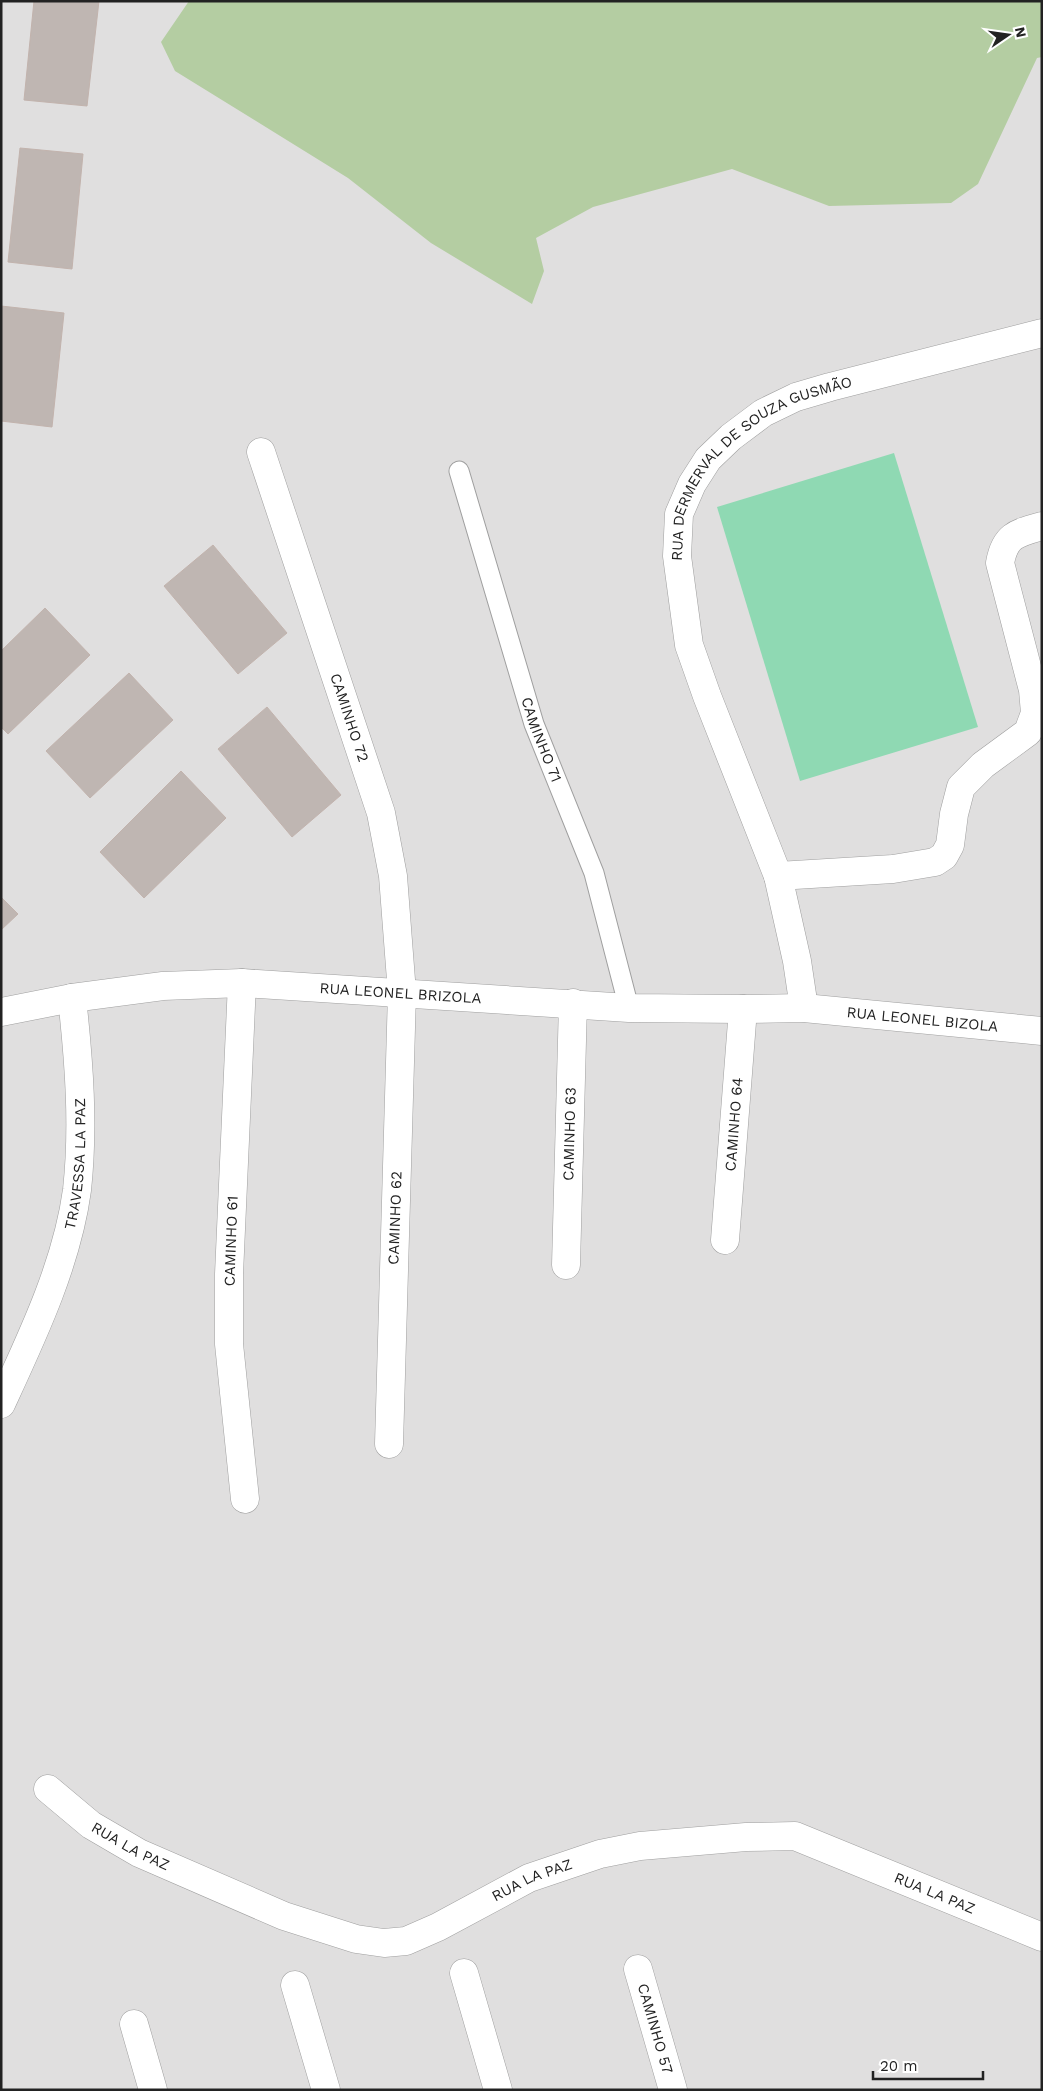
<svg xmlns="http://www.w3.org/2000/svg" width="1043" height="2091" font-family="'Work Sans',sans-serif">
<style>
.residential{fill:#e0dfdf}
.forest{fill:#b4cda2}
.pitch{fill:#8fd9b3}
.building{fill:#bfb6b2;stroke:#c2b3ad}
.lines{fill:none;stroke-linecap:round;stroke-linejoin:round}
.service-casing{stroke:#9f9f9f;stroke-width:21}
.minor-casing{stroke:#9f9f9f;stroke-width:29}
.service{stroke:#fff;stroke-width:19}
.minor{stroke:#fff;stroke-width:28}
.labels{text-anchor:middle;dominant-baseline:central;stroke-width:4.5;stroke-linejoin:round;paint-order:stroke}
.street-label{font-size:15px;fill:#222;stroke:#fff}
</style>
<rect width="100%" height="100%" fill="#f1eeea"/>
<!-- residential -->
<rect class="residential" x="1" y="1" width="1041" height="2089"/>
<!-- forest -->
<polygon class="forest" points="189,1 1042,1 1042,57 1037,58 978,184 951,203 829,206 732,169 593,207 536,238 544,271 532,304 431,243 348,178 175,71 161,42"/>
<!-- pitch -->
<polygon class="pitch" points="894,453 978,727 800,781 717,507"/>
<!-- building -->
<g class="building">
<polygon points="34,1 99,1 87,106 24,100"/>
<polygon points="20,148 83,154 72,269 8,262"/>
<polygon points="1,306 64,313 52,427 1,421"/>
<polygon points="213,545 287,633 238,674 164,586"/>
<polygon points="45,608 90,655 8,734 1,727 1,651"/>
<polygon points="129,673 173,720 90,798 46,751"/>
<polygon points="267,707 341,795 292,837 218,749"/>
<polygon points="181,771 226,818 144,898 100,852"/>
<polygon points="1,897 18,914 1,930"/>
</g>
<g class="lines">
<!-- service casing -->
<g class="service-casing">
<g id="service">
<path id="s1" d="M459,471L534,724L594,873L629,1008"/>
</g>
</g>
<!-- minor casing -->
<g class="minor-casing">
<g id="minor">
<path id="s2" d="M261,452L381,813L393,876L402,993L389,1444"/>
<path d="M778,876L893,869L935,862L944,856L950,845L954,814L961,787L983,765L1028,732L1035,713L1033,690L1000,563C1005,535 1017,533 1042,526"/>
<polyline points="242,983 229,1274 229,1344 245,1499"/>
<path id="s3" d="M804,1008L797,961L778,876L707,696L689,645L677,556L679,514L692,484L708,459L731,437L763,413L796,397L830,387L1042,333"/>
<path id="s4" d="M1,1012L72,998L163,986L242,983L629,1008L743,1009L804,1008L1042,1031"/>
<path id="s5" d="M725,1240L743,1009"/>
<path id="s6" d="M566,1265L573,1003"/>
<path id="s7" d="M1,1404C32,1337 67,1264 77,1190C84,1126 79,1062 72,998"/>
<path id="s8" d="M48,1789L91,1825L139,1853L284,1916L356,1939L384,1943L406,1941L438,1927L529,1878L600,1854L640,1846L746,1837L795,1836L1042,1937"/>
<path id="s9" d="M638,1969L673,2090"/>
<polyline points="464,1973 498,2090"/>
<polyline points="295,1985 326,2090"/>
<polyline points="134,2024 153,2090"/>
</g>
</g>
<!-- service -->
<use href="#service" class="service"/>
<!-- minor -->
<use href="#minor" class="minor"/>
</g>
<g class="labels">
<!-- street labels -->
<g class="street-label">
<text stroke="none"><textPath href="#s3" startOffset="605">RUA DERMERVAL DE SOUZA GUSMÃO</textPath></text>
<text stroke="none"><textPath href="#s2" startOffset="280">CAMINHO 72</textPath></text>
<text stroke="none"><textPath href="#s1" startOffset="281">CAMINHO 71</textPath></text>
<text stroke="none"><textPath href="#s4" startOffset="402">RUA LEONEL BRIZOLA</textPath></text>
<text stroke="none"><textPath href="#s4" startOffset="925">RUA LEONEL BIZOLA</textPath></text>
<text stroke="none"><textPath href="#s5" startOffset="116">CAMINHO 64</textPath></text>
<text stroke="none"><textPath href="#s6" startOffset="131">CAMINHO 63</textPath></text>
<text stroke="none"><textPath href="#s7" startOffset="254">TRAVESSA LA PAZ</textPath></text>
<text transform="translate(395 1218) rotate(-88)">CAMINHO 62</text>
<text transform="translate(231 1241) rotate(-88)">CAMINHO 61</text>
<text stroke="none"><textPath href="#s8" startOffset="101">RUA LA PAZ</textPath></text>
<text stroke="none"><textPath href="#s8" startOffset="536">RUA LA PAZ</textPath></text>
<text stroke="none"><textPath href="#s8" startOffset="956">RUA LA PAZ</textPath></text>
<text stroke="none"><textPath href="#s9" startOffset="62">CAMINHO 57</textPath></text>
</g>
</g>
<!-- border -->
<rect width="1043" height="2091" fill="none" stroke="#222222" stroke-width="5"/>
<!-- north arrow -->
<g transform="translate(1008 35) rotate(77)" stroke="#ffffff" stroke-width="4" paint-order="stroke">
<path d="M0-4L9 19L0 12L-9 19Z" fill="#222222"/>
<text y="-8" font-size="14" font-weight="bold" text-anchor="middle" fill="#222222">N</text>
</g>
<!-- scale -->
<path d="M873 2071v8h110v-8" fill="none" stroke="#222222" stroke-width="2.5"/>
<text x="880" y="2071" font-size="15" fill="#222222" stroke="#ffffff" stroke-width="4" paint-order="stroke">20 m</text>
</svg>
